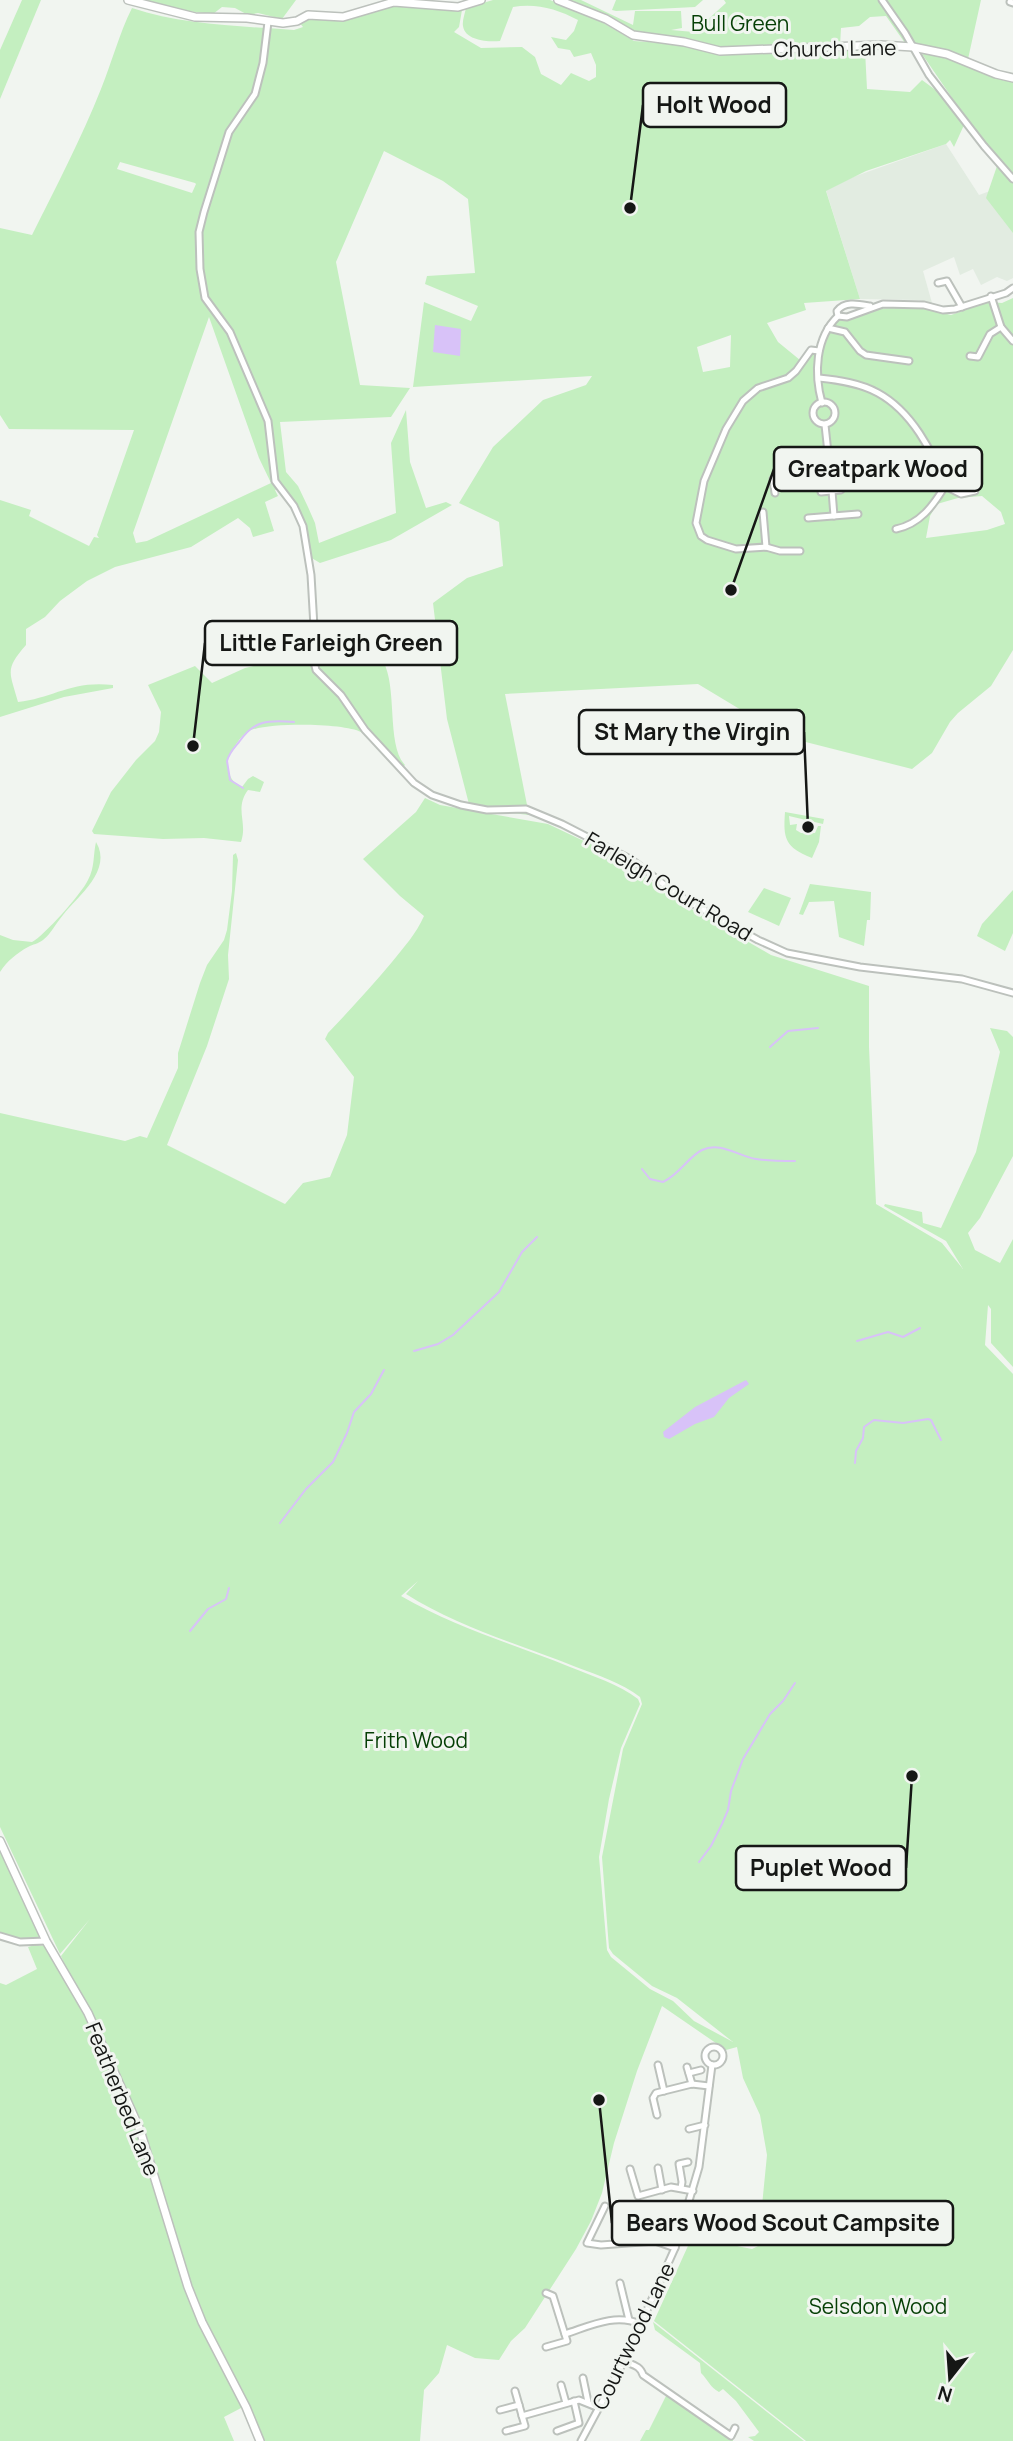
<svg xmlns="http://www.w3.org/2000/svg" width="1013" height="2441" font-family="Manrope,sans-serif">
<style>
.built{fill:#e2ece1}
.green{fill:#c4efc0;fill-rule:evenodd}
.water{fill:#d8c2f8}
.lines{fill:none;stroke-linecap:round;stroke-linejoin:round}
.stream{stroke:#d8c2f8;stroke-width:2}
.minor-casing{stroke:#bcc1bc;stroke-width:9}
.tertiary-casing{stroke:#bcc1bc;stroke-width:10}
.minor{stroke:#fff;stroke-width:5}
.tertiary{stroke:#fff;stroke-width:7}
.labels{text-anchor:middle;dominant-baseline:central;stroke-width:6;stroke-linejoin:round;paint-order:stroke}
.park-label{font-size:21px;fill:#053f05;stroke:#f1f5f0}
.street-label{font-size:21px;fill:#151715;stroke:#f1f5f0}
.leader{fill:none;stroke:#151715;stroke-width:2.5}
.callout-dot{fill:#151715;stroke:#f1f5f0;stroke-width:2.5}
.callout{fill:#f1f5f0;stroke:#151715;stroke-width:2.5}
.callout-label{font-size:23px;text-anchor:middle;font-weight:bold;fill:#151715}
</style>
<rect width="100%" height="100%" fill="#f1f5f0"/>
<!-- built -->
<polygon class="built" points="946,144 979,195 1001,187 1013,222 1013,278 1007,281 997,277 981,285 973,269 960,275 954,257 923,271 932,303 918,300 860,299 825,187"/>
<!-- green -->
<g class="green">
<polygon points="22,0 41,0 0,99 0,50"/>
<polygon points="142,0 296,0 282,19 258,13 248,15 235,8 222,7 213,14 187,11"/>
<path d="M493,0H550L595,18L634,41L677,44L720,55L865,50L867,89L910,92L922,80L937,91L964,125L954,147L950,140L946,144L866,171L826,191L860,299L804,303L806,310L767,323L778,342L800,360L810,348L817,347L824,329L834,315L848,321L876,309L891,308H924L951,315L988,302L1002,303L1013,298V650L991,686L958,713L950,722L932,753L912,769L786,737L698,684L505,694L529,815L470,808L447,719L433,603L467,578L503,566L499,522L459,503L493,447L543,400L586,385L592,376L413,387L424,302L471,321L478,306L425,284L427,276L475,273L468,199L443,181L384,151L336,262L360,385L410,388L391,417L280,422L286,472L298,486L308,507L315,523L319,543L396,513L391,443L406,410L410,462L426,508L446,502L452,505L391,540L320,563L310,557C305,523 303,515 283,487L275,490L278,496L265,502L274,531L253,537L250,528L238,518L191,547L115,567L87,581L60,601L45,617L26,629V645C4,670 10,672 18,702C53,698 72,680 113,685V688L64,697L0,717V500L31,510L29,516L89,546L94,537L99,538L97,535L134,430L9,429L0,415V228L32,235C56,187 81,139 101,89C112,62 119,34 132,8C183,25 241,26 294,30L303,27L299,22L308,17L339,19L357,17L395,4L462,10L459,27L454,32L481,48L522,47L535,57L541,74L561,85L571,73L589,81L596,77V65L591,53L574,57L570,50L558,48L551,37L566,40L574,31L578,20C557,9 536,3 513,7L500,41C489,42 465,41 463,26C462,21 465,13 466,8ZM120,162L195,183L196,184L192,193L117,169ZM209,317L259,458L271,483L147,541L136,543L133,533ZM731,335L730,367L703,372L697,347ZM982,496L1001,512L1005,524L987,530L926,538L930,516L937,504L958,498Z"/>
<polygon points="564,0 581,0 633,25 635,11 681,11 682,28 671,30 694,32 726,3 724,0 981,0 968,59 905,43 886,16 870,17 859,26 841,28 840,46 721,48 634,33"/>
<polygon points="616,0 703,0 695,7 616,11 612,10"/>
<polygon points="920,51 967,65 1005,81 1013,80 1013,176 974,130"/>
<polygon points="997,166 1013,182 1013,233 986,198"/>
<path d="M307,649L318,652L320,661L362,655L383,661C398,688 386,745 405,765L400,770C388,757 376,741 361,732C344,723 267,722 249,731C240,735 232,751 227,760C229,773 229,781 242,787L248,779L253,776L264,782L260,792L248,790C234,809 248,822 241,842L204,838L163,839L94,834L92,831L111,792L136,760L155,741L159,732L161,712L148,685L195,666L212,683L245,668L277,661Z"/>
<path d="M425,798L440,805L548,824L605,851L637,870L671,897L771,955L869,986V1047L876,1204L942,1243L963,1269L946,1241L884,1206L885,1204L922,1212L923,1223L941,1228L976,1152L1000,1052L990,1028L1007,1031L1013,1037V1156L980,1218L968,1233L975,1250L1000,1263L1013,1239V1367L991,1343V1309L988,1305L985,1345L1013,1374V2441H806L654,2321L692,2237L752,2249L758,2246L767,2155L760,2115L743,2078L737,2047L726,2050L662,2006L637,2071L614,2143L602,2193L591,2221L576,2249L525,2328L511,2341L499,2360L475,2358L447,2345L439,2373L424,2390L420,2441H263L190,2287L146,2140L61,1956L90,1919L60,1954L0,1827V1113L125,1141L140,1136L147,1138L178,1068V1053L200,983L207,965L224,940L227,930L232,891L233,855L236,853L238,860L228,955L229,979L207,1046L167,1145L285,1204L303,1183L330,1177L347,1135L354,1077L325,1039L328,1033C350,1010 371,987 392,962C404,947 416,934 424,916L400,896L363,859L416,812ZM418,1581L406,1594C458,1627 518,1644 576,1667C597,1675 622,1683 640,1697L642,1704L623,1749L602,1857L609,1948L613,1954L652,1986L677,1998L733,2042L694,2021L673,2001L650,1989L611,1957L607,1950L599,1857L609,1799L621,1748L640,1704L638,1699C619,1684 592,1676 570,1667C513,1644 454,1627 401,1596Z"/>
<path d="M785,812L824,819L823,824L789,816L790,825L797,824L796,830L801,833H815L818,826H821L819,842L812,858C785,847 783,839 785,812Z"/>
<path d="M96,842C113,870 78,896 63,915C56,923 51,934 43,940C38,944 33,944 28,947C17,953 7,961 0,972V935L13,940L32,942C44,936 82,893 88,880C95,867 93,855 96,842Z"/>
<polygon points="810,884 871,892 870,920 867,920 864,946 839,937 834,901 809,902 803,915 799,914"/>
<polygon points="764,888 791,898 779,926 748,912"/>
<polygon points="1013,890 1013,933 1005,951 977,936 982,924"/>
<polygon points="0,1846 43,1939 24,1941 0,1935"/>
<polygon points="35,1945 46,1946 87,2014 140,2138 177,2260 243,2407 224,2417 234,2441 0,2441 0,1983 6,1985 37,1969 28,1947"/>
<path d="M653,2322L804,2441H754L748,2437L755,2436L759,2432L736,2401L723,2389L719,2392C710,2387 708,2380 701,2373L700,2363L655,2330Z"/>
<polygon points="667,2394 733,2440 733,2441 640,2441 646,2430 649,2430"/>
</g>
<!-- water -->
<g class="water">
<polygon points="435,325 461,329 460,356 433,352"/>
<polygon points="746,1380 749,1384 729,1398 714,1417 695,1424 669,1439 664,1437 663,1432 695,1407"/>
</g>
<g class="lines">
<!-- stream -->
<g class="stream">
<path d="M243,788L230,780L227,761C229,753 234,748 239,742C254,720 268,720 294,722"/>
<polyline points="770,1047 788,1031 818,1028"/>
<path d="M642,1169L650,1179L663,1182C680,1174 688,1157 702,1150C720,1141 738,1156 756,1159C769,1161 782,1161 795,1161"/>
<polyline points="857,1341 888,1332 903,1337 920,1328"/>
<polyline points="414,1351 438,1344 453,1335 499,1292 522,1252 537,1237"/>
<polyline points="855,1463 856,1451 863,1438 864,1427 874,1420 903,1423 928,1419 931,1420 941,1440"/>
<polyline points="280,1523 306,1489 333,1462 347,1433 354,1412 371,1394 384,1370"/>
<polyline points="190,1631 208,1609 226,1599 229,1588"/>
<polyline points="699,1862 711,1846 722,1824 728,1810 731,1791 743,1759 770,1714 783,1701 795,1683"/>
</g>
<!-- minor casing -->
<g class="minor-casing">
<g id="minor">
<polyline points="882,0 905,33 929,75 984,146 1013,179"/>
<polyline points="1010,2 1013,3"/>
<polyline points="268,22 263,63 255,94 229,132 204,212 199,232 200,269 205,298 230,332 268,421 275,481 294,506 303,526 311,575 314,627 311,649 316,670 341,695 365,730 414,783 432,795 461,805 487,810 526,809 562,824 632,860 679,896 758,940 787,953 860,967 962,979 1013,993"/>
<polyline points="938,283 947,281 962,307"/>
<polyline points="991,296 1001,327 1013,341"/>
<polyline points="838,316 847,317 883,304 924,305 943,310 955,309 1006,293 1013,288"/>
<polyline points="828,328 845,332 860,351 866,355 909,361"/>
<polyline points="970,356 978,357 990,334 1001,327"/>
<path d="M819,378C838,380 860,383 878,393C911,411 933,451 945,486L961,494L975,491"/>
<circle cx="824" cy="413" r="11"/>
<path d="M822,403C814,374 815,338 838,316L837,311C845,301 858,304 870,306"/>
<polyline points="825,425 830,471 840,470 840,479"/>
<polyline points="887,467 892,487"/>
<polyline points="773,479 775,493"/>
<polyline points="820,481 819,472 830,471"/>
<polyline points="774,487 820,481 821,492 841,490 840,479 888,475"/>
<polyline points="832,491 834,516"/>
<polyline points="763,512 766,547"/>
<polyline points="808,518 858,514"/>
<path d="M896,529C920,524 933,506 945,486"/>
<polyline points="800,551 780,551 766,547 736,549 707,540 701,536 696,523 704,481 726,429 743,401 758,388 788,378 796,371 811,350 819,351"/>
<polyline points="0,1936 20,1942 46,1941"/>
<circle cx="714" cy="2056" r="9"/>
<polyline points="658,2065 664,2091"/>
<polyline points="687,2067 692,2084"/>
<polyline points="689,2073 701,2070"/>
<polyline points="657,2115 653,2098 656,2093 692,2084 709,2086"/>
<polyline points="689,2129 705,2125"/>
<polyline points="658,2168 662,2190"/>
<polyline points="630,2169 638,2196 671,2187 693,2191"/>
<polyline points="681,2188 682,2182 679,2164 688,2162"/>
<polyline points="605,2206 587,2243 601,2245 655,2241 675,2248"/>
<polyline points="620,2283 629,2320"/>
<path d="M565,2334C590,2326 615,2313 640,2324"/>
<polyline points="546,2347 567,2341 553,2296 546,2293"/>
<path d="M624,2361C632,2365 640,2365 643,2375L731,2436L735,2428"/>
<polyline points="583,2378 588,2402"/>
<polyline points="561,2385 566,2403"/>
<polyline points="500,2410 519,2405"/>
<polyline points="522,2416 579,2400 599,2408"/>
<polyline points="506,2431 525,2426 515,2391"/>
<polyline points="557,2431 579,2423 574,2401"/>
<polyline points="581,2441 624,2361 675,2248 699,2167 712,2065"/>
</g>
</g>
<!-- tertiary casing -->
<g class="tertiary-casing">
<g id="tertiary">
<polyline points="128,0 195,17 247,18 283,23 297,21 308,15 343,17 394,2 458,7 481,0"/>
<polyline points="558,0 606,19 633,35 684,42 720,51 881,45 913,47 947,54 996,74 1013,78"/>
<polyline points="0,1841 46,1941 88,2013 140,2130 188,2287 202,2322 246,2407 260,2441"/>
</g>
</g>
<!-- minor -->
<use href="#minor" class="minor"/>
<!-- tertiary -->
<use href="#tertiary" class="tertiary"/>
</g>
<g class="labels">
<!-- park labels -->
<g class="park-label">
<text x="740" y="23">Bull Green</text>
<text x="416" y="1740">Frith Wood</text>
<text x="878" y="2306">Selsdon Wood</text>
</g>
<!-- street labels -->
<g class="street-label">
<text transform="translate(835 48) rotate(-1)">Church Lane</text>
<text transform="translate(669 886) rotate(31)">Farleigh Court Road</text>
<text transform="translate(123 2099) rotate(68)">Featherbed Lane</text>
<text transform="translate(633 2336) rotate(-64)">Courtwood Lane</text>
</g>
</g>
<!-- callouts -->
<path class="leader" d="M630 208L643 105M731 590L774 469M193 746L205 643M808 827L804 732M912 1776L906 1868M599 2100L612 2223"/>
<g class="callout-dot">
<circle cx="630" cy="208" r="7"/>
<circle cx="731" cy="590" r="7"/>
<circle cx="193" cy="746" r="7"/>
<circle cx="808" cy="827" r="7"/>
<circle cx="912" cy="1776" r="7"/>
<circle cx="599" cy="2100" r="7"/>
</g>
<g class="callout">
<rect x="643" y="83" width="143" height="44" rx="7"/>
<rect x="774" y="447" width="208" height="44" rx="7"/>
<rect x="205" y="621" width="252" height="44" rx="7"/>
<rect x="579" y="710" width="225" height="44" rx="7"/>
<rect x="736" y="1846" width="170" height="44" rx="7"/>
<rect x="612" y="2201" width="341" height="44" rx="7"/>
</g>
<g class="callout-label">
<text x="714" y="113">Holt Wood</text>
<text x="878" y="477">Greatpark Wood</text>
<text x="331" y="651">Little Farleigh Green</text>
<text x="692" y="740">St Mary the Virgin</text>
<text x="821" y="1876">Puplet Wood</text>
<text x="783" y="2231">Bears Wood Scout Campsite</text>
</g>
<!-- north arrow -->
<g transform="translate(950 2378) rotate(197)" stroke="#f1f5f0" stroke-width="5" paint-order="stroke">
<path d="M0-5L12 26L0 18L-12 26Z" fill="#151715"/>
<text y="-10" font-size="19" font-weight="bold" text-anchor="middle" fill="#151715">N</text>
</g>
</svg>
